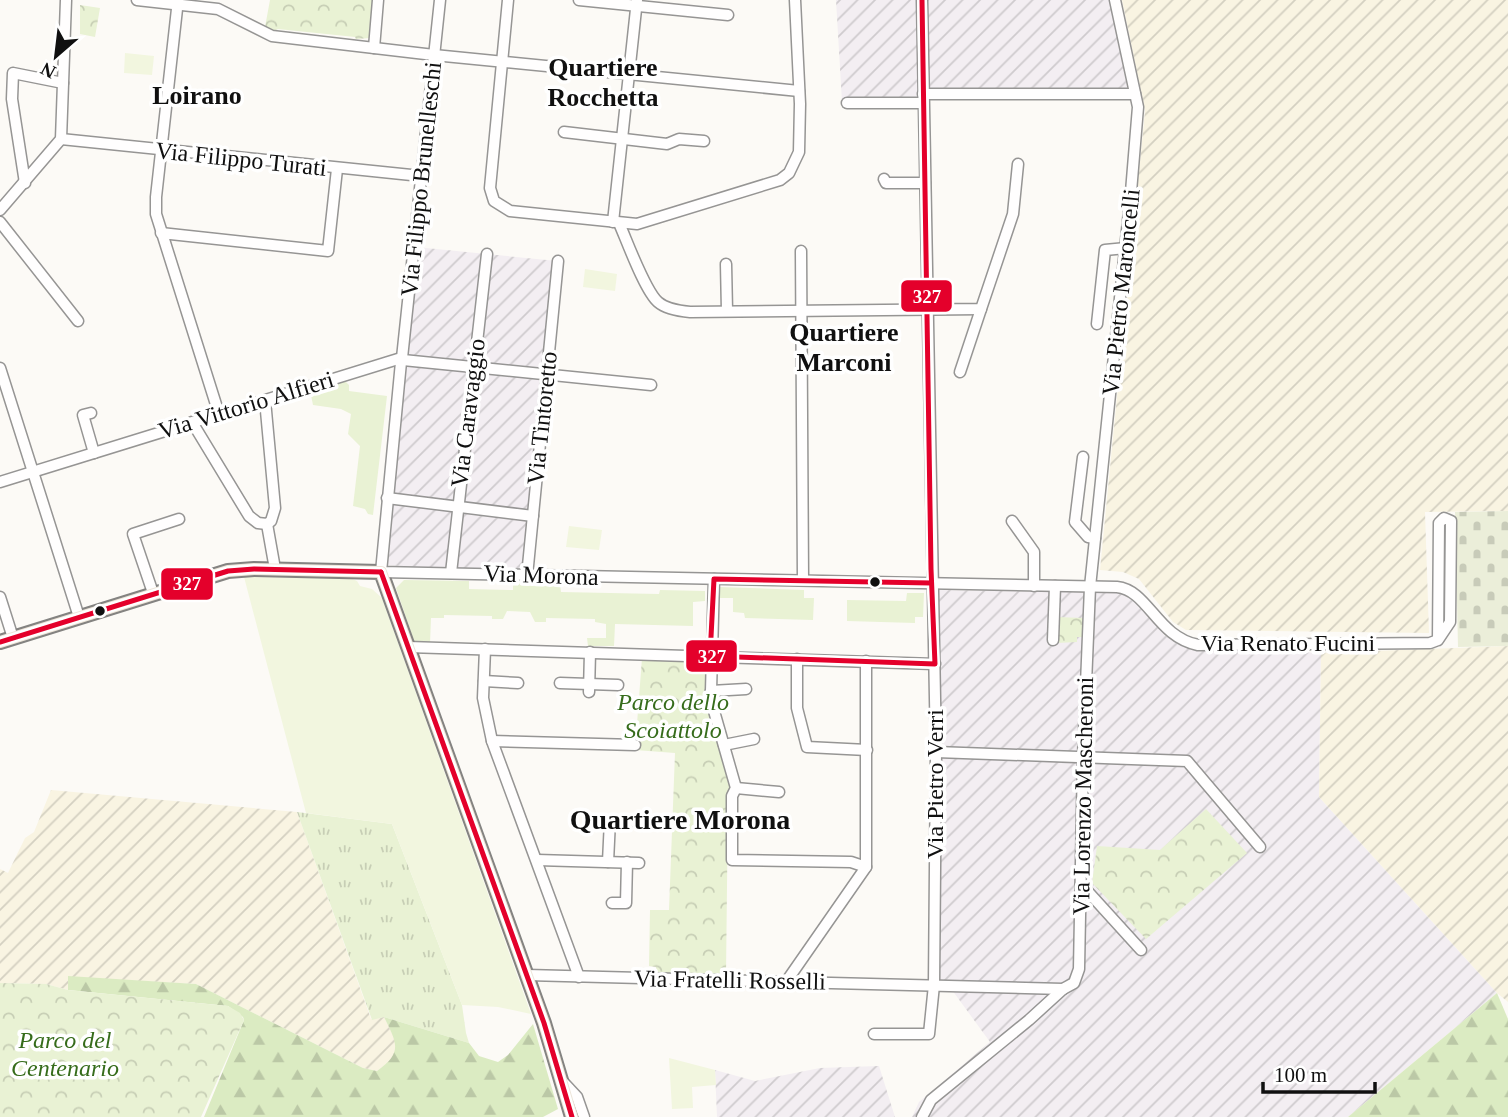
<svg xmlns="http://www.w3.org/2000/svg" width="1508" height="1117" font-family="Georgia,serif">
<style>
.industrial{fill:url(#industrial-furrows)}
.farmland{fill:url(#farmland-furrows)}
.grass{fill:url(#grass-tufts)}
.forest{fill:url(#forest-firs)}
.cemetery{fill:url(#cemetery-stones)}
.park{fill:url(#park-crowns)}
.garden{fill:#e9f2d4}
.pitch{fill:#f2f6df}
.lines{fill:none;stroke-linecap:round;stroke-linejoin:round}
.minor-casing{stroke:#969594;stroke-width:13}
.major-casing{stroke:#848381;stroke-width:16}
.minor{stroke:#fffefe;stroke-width:10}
.major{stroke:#eee6da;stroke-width:12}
.bus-1-casing{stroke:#fff;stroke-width:10}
.bus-1{stroke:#e4002b;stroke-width:5}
.bus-dot{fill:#101010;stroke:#fff;stroke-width:2.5}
.labels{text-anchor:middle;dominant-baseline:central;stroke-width:7;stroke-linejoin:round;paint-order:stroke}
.street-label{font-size:24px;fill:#101010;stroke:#fff}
.park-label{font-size:24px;font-style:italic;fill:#366c1b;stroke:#fff}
.neighbourhood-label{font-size:26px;font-weight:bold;fill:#101010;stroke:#fff}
.quarter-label{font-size:28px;font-weight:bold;fill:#101010;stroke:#fff}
.line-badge{stroke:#fff;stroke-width:2.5}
.badge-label{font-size:19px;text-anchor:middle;font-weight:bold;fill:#fff}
</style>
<defs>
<pattern id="industrial-furrows" width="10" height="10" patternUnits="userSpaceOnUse" patternTransform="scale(1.75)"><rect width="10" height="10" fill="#f3eef2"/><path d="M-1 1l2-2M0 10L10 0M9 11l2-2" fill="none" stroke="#cfcbce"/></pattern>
<pattern id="farmland-furrows" width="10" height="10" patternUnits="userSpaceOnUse" patternTransform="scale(1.75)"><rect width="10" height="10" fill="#f9f4e2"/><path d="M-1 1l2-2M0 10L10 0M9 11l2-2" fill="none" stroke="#d4d0c1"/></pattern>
<pattern id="grass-tufts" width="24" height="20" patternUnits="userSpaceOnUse" patternTransform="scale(1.75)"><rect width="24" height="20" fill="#e9f2d4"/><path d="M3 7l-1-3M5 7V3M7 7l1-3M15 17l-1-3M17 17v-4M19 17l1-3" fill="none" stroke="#c7ceb5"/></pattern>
<pattern id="forest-firs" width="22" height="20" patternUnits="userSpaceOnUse" patternTransform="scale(1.75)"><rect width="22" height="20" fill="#dbebc2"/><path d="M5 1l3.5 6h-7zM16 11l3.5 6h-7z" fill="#bbc8a6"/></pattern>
<pattern id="cemetery-stones" width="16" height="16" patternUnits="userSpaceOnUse" patternTransform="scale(1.75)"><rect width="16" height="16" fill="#ebeed9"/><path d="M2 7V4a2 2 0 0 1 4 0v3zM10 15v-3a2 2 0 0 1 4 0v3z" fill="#c8cbb9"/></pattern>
<pattern id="park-crowns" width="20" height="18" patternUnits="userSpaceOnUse" patternTransform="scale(1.75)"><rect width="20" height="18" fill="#e9f2d4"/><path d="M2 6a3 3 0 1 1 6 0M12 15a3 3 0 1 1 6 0" fill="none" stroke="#c7ceb5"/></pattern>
</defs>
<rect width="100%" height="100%" fill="#fcfaf6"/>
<!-- industrial -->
<g class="industrial">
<polygon points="836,0 1110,0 1128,91 920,92 920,101 842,102"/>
<polygon points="416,247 557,261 524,573 384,565"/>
<polygon points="937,590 1124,593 1132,596 1164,635 1178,644 1205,648 1321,653 1319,797 1497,993 1348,1117 912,1117 919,1102 990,1042 952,990 939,989 939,648"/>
<polygon points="879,1066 895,1117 717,1117 715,1070 755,1081 820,1068"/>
</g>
<!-- farmland -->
<g class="farmland">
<polygon points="1122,0 1508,0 1508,511 1425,512 1429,633 1186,630 1173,622 1139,579 1123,572 1100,570 1145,111"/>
<polygon points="1508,646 1508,1002 1497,993 1319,797 1321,653"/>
<polygon points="51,790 297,812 371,1019 384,1017 397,1043 395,1053 387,1064 377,1071 363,1068 196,984 68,977 68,990 46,984 0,983 0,869 8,873 25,838 34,832"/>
</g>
<!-- grass -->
<polygon class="grass" points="297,812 392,824 462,1005 466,1033 469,1043 384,1017 372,1020"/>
<!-- forest -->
<g class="forest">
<path d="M68,976L196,984L363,1068L377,1071C404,1052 396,1042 384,1017L469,1043L479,1056L498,1062L508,1055L533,1024L558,1109L543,1117H204L244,1020L243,1017L228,1006L68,990Z"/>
<polygon points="1497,993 1508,1019 1508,1117 1348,1117"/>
</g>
<!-- cemetery -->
<polygon class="cemetery" points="1508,511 1508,646 1458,647 1455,512"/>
<!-- park -->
<g class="park">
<polygon points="270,0 375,0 370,38 356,39 355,37 278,29 274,31 265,27"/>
<polygon points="80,5 100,8 95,37 80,34"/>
<polygon points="1057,617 1083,618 1082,637 1077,637 1077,642 1056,643"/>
<polygon points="642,658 693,660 700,664 706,672 706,703 732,785 728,798 726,975 656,973 656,967 649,966 650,910 669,910 675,753 635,750"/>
<polygon points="1206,809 1247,853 1146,939 1092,883 1097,846 1160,850"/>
<polygon points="0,983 46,984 68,990 228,1006 240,1013 244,1020 201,1117 0,1117"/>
</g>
<!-- garden -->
<g class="garden">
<polygon points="343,379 349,385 349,391 387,396 373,515 368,514 365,509 353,506 360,446 348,434 351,414 341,409 313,405 310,390"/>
<polygon points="404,580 469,581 469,589 513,590 513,582 560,583 561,592 659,594 660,590 705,591 705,601 693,602 693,626 615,624 614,646 588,646 587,638 606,638 606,624 595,622 595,619 546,618 546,622 535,622 530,612 507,611 503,619 492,619 492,616 444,615 444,618 431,618 430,644 415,644 396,588"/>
<polygon points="720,587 804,590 804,598 814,598 813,620 745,618 744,613 733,612 733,598 719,598"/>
<polygon points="907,593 924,593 923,617 915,617 915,623 847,621 847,600 906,601"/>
</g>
<!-- pitch -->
<g class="pitch">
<polygon points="125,53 154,56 152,75 124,73"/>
<polygon points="585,269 617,274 615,291 583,287"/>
<polygon points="569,526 602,530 599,550 566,547"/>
<polygon points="244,577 350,578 357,581 360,586 372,589 382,598 531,1014 498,1007 462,1005 392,824 306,813"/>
<polygon points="669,1058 715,1070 716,1085 692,1087 693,1108 672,1109"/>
</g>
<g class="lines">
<!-- minor casing -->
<g class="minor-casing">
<g id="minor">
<polyline points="137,0 218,9 272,36 434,55 799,91"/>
<polyline points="178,0 156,197 156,214 219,414"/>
<polyline points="508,0 490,188 494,201 510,211 637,224 780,180 789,173 799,152 800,104 795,0"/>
<polyline points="579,0 728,15"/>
<polyline points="374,48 378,0"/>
<polyline points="923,94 1135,94"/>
<polyline points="847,103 923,103"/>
<polyline points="564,132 667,144 679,139 704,141"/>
<polyline points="61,139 421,176"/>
<polyline points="884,179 886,183 925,183"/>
<polyline points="25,183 12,99 13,73 63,83"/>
<polyline points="0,210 61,139 66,0"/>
<polyline points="0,222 78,321"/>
<polyline points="613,222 637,0"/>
<path d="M619,223C627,241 645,291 658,302C666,309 679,311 690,312L981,309L1013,214L1018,164"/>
<polyline points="161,233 328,251 337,169"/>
<polyline points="801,251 803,580"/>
<polyline points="726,264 727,311"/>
<polyline points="1097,324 1105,250 1126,248"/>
<polyline points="402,358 440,0"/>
<polyline points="403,360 651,385"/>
<path d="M401,362L381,572L1117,587C1148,590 1157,637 1198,645L1430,643L1438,640L1450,622L1451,521L1444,518L1439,523L1438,640"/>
<polyline points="0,368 79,617"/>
<polyline points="960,372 981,309"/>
<polyline points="265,400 275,508 271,521 267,524"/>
<polyline points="91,413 83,415 94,453"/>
<polyline points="192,422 249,516 258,523 267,524"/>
<polyline points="1083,457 1075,522 1088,537 1095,538"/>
<polyline points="0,482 398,359"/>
<polyline points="387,498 533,516"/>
<polyline points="1012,521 1034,552 1034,586"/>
<polyline points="267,524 275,569"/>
<polyline points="451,573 487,254"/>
<polyline points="527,576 558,261"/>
<polyline points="714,579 711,691 712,704 736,788 732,796 732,860 851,862 866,867"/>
<polyline points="153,593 133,534 179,519"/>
<polyline points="0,597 13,638"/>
<polyline points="1053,640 1055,586"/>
<polyline points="408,647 935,664"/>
<polyline points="485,649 483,698 492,741 579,977"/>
<polyline points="797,659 797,708 807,747 867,750"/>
<polyline points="484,681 518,683"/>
<polyline points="560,683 618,685"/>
<polyline points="711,691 746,689"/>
<polyline points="589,692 590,652"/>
<polyline points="492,741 635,745"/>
<polyline points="724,745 754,739"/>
<polyline points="936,752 1187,761 1260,847"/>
<polyline points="736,788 779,792"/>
<polyline points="537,860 639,863"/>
<polyline points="608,862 610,820 635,821"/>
<polyline points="1081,884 1141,950"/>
<polyline points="612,903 626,903 627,862"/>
<polyline points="527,975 1063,989 1074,983 1079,969 1083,757 1090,587 1131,192 1138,107 1115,0"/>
<polyline points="786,982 866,867 866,661"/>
<polyline points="874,1034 929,1034 934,985 936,752 922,0"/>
<polyline points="563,1082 577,1097 584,1117"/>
<polyline points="922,1117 931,1100 1029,1020 1063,989"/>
</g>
</g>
<!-- major casing -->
<g class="major-casing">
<polyline id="major" points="0,642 228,571 254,569 381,572 544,1023 572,1117"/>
</g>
<!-- minor -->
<use href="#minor" class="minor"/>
<!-- major -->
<use href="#major" class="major"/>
<!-- bus-1 casing -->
<g class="bus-1-casing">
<g id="bus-1">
<polyline points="922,0 931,569 935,664 710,656 714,579 931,583"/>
<polyline points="381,572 544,1023 572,1117"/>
<polyline points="0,642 228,571 254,569 381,572"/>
</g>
</g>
<!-- bus-1 -->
<use href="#bus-1" class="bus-1"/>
</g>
<!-- markers -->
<g class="bus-dot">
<circle cx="875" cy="582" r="6"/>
<circle cx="100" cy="611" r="6"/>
</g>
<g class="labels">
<!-- street labels -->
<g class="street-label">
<text transform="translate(241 159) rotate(6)">Via Filippo Turati</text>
<text transform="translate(421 179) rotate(-84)">Via Filippo Brunelleschi</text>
<text transform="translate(1121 292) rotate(-84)">Via Pietro Maroncelli</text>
<text transform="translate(246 405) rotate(-17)">Via Vittorio Alfieri</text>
<text transform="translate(468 413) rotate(-83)">Via Caravaggio</text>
<text transform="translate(542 418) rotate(-84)">Via Tintoretto</text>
<text transform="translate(541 575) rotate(2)">Via Morona</text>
<text x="1288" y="643">Via Renato Fucini</text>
<text transform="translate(935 784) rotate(-90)">Via Pietro Verri</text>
<text transform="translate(1083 796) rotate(-89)">Via Lorenzo Mascheroni</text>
<text transform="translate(730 980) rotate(1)">Via Fratelli Rosselli</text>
</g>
<!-- park labels -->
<g class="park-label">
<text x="673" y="702">Parco dello<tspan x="673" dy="28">Scoiattolo</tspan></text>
<text x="65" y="1040">Parco del<tspan x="65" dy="28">Centenario</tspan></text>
</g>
<!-- neighbourhood labels -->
<g class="neighbourhood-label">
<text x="603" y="67">Quartiere<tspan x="603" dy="30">Rocchetta</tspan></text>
<text x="197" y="95">Loirano</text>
<text x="844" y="332">Quartiere<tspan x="844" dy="30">Marconi</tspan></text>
</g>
<!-- quarter labels -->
<g class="quarter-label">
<text x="680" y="819">Quartiere Morona</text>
</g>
</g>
<g class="line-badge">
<rect x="900" y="279" width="53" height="34" rx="7" fill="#e4002b"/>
<rect x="160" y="567" width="54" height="34" rx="7" fill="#e4002b"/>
<rect x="685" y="639" width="53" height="34" rx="7" fill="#e4002b"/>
</g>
<g class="badge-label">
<text x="927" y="303">327</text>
<text x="187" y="590">327</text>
<text x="712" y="663">327</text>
</g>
<!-- north arrow -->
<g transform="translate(56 56) rotate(208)" stroke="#ffffff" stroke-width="5" paint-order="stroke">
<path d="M0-5L12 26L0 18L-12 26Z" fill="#101010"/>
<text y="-10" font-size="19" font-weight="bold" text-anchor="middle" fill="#101010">N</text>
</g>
<!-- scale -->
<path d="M1263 1082v10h112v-10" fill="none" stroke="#101010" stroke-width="3.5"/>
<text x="1274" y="1082" font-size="21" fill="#101010" stroke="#ffffff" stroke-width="5" paint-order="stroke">100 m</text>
</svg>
